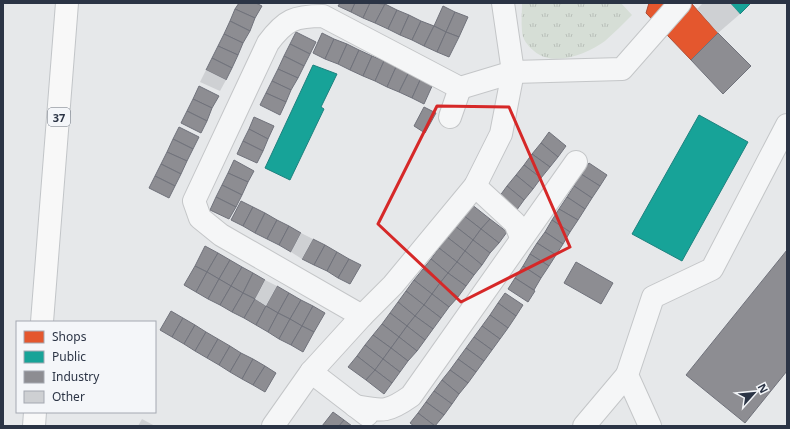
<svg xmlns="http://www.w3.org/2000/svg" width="790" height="429" font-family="'Noto Sans',sans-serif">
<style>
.grass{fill:url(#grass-tufts)}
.shops{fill:#e4572e;stroke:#ac4c35}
.public{fill:#17a398;stroke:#1d827f}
.industry{fill:#8d8d92;stroke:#70727b}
.building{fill:#ced0d3}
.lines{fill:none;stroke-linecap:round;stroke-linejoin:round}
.minor-casing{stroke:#c4c6c8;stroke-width:24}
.major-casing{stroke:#c2c5c8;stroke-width:24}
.minor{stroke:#f5f6f7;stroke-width:22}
.major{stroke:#f8f8f8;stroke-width:22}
.marked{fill:none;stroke:#d62828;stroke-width:3;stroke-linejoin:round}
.labels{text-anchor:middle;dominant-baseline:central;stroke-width:4;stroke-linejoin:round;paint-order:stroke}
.shield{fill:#f4f6f9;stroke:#676e7b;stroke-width:1}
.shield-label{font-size:11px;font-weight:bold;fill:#2b3445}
</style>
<defs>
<pattern id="grass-tufts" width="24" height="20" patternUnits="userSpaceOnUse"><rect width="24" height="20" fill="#d6ded6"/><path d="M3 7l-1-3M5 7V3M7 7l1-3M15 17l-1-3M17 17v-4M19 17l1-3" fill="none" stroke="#b8bfb9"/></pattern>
</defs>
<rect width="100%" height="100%" fill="#e6e8ea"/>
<!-- grass -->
<path class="grass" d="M522,3H621L632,15C623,24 614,33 605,41C587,54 553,68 534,51C528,46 522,39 522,31C521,22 522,12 522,3Z"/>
<!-- shops -->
<polygon class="shops" points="649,3 691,3 718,33 691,60 646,13"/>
<!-- public -->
<g class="public">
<polygon points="730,3 751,3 740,14"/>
<polygon points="313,65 337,74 321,107 324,109 290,180 265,168"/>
<polygon points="699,115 748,142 682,261 632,234"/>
</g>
<!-- industry -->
<g class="industry">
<polygon points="239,3 256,3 262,6 255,18 235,9"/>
<polygon points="340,3 355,3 351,12 338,6"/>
<polygon points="355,3 370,3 363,18 351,12"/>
<polygon points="370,3 385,4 375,23 363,18"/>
<polygon points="385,4 397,10 388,29 375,23"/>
<polygon points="443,6 455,12 446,32 434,26"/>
<polygon points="235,9 255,18 250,31 230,21"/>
<polygon points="397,10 409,15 400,35 388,29"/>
<polygon points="455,12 468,17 459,37 446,32"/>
<polygon points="409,15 421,21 412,40 400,35"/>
<polygon points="230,21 250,31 243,43 224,34"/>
<polygon points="421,21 434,26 424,46 412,40"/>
<polygon points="434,26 446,32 437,52 424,46"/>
<polygon points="296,32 316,42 310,54 290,44"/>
<polygon points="446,32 459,37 449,57 437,52"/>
<polygon points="322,33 334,39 325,59 313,53"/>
<polygon points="718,33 751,66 723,94 691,60"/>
<polygon points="224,34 243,43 238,55 218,46"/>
<polygon points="334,39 347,44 338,64 325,59"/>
<polygon points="290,44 310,54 304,66 284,56"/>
<polygon points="347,44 359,50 350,70 338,64"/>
<polygon points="218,46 238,55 232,68 212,58"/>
<polygon points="359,50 372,56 363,76 350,70"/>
<polygon points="284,56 304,66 298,78 278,69"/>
<polygon points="372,56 384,61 375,81 363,76"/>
<polygon points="212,58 232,68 226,80 206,70"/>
<polygon points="384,61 396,67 387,87 375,81"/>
<polygon points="396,67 409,72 399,92 387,87"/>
<polygon points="278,69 298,78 291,90 272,81"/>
<polygon points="409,72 421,78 412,98 399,92"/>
<polygon points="421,78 433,84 424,104 412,98"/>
<polygon points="272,81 291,90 286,102 266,93"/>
<polygon points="199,86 219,96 212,108 193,99"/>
<polygon points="266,93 286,102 280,115 260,105"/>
<polygon points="193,99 212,108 207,121 187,111"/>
<polygon points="424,107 436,113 425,133 414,126"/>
<polygon points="187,111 207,121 201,133 181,123"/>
<polygon points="254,117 274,126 268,139 249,129"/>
<polygon points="179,127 199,137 193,149 173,139"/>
<polygon points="249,129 268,139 263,151 243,141"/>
<polygon points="549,132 566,146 558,157 541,143"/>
<polygon points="173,139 193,149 187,161 167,152"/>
<polygon points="243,141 263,151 257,163 237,154"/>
<polygon points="541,143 558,157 550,167 532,154"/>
<polygon points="167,152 187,161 181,174 161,164"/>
<polygon points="532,154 550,167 541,178 524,165"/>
<polygon points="234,160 254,171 248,182 228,173"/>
<polygon points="589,163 607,175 600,186 581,174"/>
<polygon points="161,164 181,174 175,186 155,176"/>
<polygon points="524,165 541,178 533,189 516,175"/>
<polygon points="228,173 248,182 242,195 222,185"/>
<polygon points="581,174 600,186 592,198 574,186"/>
<polygon points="516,175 533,189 524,200 507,186"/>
<polygon points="155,176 175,186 169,198 149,188"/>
<polygon points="222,185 242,195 236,207 216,197"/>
<polygon points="507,186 524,200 516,211 499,197"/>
<polygon points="574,186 592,198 585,209 567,197"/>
<polygon points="216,197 236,207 229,219 210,210"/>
<polygon points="567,197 585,209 578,220 559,209"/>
<polygon points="241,201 253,207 243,226 231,220"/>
<polygon points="471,204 490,219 481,229 463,215"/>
<polygon points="253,207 265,213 255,233 243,226"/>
<polygon points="559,209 578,220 570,232 552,220"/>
<polygon points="265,213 277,220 267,239 255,233"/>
<polygon points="463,215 481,229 473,240 455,226"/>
<polygon points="490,219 507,232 499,243 481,229"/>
<polygon points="277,220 289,226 279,245 267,239"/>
<polygon points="552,220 570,232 563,244 545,232"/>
<polygon points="289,226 301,233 291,252 279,245"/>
<polygon points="455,226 473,240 465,251 447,237"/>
<polygon points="481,229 499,243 490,253 473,240"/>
<polygon points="545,232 563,244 556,255 537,243"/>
<polygon points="447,237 465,251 457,262 439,248"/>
<polygon points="313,239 325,245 314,265 302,259"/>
<polygon points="473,240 490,253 482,265 465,251"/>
<polygon points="537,243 556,255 549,266 530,254"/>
<polygon points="325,245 337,252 327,271 314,265"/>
<polygon points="205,246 218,253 207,272 195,266"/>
<polygon points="439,248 457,262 448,273 431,259"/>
<polygon points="787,250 787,371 745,423 686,375"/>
<polygon points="465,251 482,265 474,275 457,262"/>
<polygon points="337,252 349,259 338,278 327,271"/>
<polygon points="218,253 230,260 219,279 207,272"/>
<polygon points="530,254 549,266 541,278 523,266"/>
<polygon points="349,259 361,265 350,284 338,278"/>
<polygon points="431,259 448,273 440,283 423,269"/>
<polygon points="230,260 242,267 231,286 219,279"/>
<polygon points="457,262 474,275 466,286 448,273"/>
<polygon points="576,262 613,283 601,304 564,283"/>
<polygon points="195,266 207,272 196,292 184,285"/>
<polygon points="523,266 541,278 534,290 515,278"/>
<polygon points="242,267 253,273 243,293 231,286"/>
<polygon points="423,269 440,283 432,294 414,280"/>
<polygon points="207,272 219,279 208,299 196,292"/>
<polygon points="253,273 265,280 255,299 243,293"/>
<polygon points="448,273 466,286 458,297 440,283"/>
<polygon points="515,278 535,291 528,302 508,289"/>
<polygon points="219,279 231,286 220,305 208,299"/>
<polygon points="414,280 432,294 424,305 406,291"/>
<polygon points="440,283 458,297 449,307 432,294"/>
<polygon points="231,286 243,293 232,312 220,305"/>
<polygon points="277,286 289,293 278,313 266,306"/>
<polygon points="406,291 424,305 415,316 398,302"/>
<polygon points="243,293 255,299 244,318 232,312"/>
<polygon points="289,293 301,300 290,319 278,313"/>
<polygon points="505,293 523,305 516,316 498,303"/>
<polygon points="432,294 449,307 441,318 424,305"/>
<polygon points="255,299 266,306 256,325 244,318"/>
<polygon points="301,300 313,306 302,326 290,319"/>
<polygon points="398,302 415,316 407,326 390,313"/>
<polygon points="498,303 516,316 508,328 490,315"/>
<polygon points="424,305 441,318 433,329 415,316"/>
<polygon points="266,306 278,313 268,332 256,325"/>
<polygon points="313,306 325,313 314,332 302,326"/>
<polygon points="171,311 183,318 172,337 160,330"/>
<polygon points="278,313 290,319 279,339 268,332"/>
<polygon points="390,313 407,326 399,337 382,324"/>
<polygon points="490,315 508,328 500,339 482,326"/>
<polygon points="415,316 433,329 425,340 407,326"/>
<polygon points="183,318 195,325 184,344 172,337"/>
<polygon points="290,319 302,326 291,345 279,339"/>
<polygon points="382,324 399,337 391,348 373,335"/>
<polygon points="195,325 206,332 195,351 184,344"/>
<polygon points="302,326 314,332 303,352 291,345"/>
<polygon points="407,326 425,340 417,351 399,337"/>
<polygon points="482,326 500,339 492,350 474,337"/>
<polygon points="206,332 218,339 207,358 195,351"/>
<polygon points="373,335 391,348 383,359 365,345"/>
<polygon points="399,337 417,351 408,361 391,348"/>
<polygon points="474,337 492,350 484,361 466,348"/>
<polygon points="218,339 230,346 219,365 207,358"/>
<polygon points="365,345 383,359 375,370 357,356"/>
<polygon points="230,346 241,353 230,372 219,365"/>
<polygon points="391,348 408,361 400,372 383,359"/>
<polygon points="466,348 484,361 476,372 458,359"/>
<polygon points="241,353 253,359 242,379 230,372"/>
<polygon points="357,356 375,370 366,380 348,367"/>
<polygon points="253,359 265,366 253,385 242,379"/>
<polygon points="383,359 400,372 392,383 375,370"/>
<polygon points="458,359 476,372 468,383 450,370"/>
<polygon points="265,366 276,373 265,392 253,385"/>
<polygon points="375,370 392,383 384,394 366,380"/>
<polygon points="450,370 468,383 459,394 442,380"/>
<polygon points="442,380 459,394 452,404 434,391"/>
<polygon points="434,391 452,404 444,415 426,402"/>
<polygon points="426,402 444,415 435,426 418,413"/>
<polygon points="333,412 344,420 339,426 322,426"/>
<polygon points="418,413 435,426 414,426 410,423"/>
<polygon points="344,420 352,426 339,426"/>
</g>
<!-- building -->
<g class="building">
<polygon points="703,3 730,3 740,14 718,33 697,9"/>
<polygon points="206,70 226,80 220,91 200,82"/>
<polygon points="301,233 313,239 302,259 291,252"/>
<polygon points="265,280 277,286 266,306 255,299"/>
<polygon points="142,419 155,426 138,426"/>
</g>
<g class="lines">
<!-- minor casing -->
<g class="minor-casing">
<g id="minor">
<polyline points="450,117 460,88"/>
<polyline points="475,186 515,223 521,237"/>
<path d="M362,316L221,235L200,218L194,201L268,43C285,20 294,16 323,16L460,88L513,72L622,69L680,3"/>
<polyline points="311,372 367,415"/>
<path d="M355,406C383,411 387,413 411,396L576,162"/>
<polyline points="273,426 311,372 362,316 393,285 475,186 501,134 513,72 503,3"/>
<polyline points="584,426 627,375"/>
<polyline points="650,426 627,375 653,297 712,269 787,125"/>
</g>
</g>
<!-- major casing -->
<g class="major-casing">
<g id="major">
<polyline points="42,322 67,3"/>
<polyline points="34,426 35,412"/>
</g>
</g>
<!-- minor -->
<use href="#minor" class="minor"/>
<!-- major -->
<use href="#major" class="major"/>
</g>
<!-- marked area -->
<path class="marked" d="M437,106L509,107L570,247L461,302L378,224Z"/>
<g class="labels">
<!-- shield labels -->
<rect class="shield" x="48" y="108" width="22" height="18" rx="3"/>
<g class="shield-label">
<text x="59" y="117">37</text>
</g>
</g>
<!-- border -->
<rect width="790" height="429" fill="none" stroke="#2b3445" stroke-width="8"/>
<!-- legend -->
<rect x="16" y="321" width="140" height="92" fill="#f4f6f9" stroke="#a4a8b1"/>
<rect x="24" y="331" width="20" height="12" fill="#e4572e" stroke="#a4a8b1"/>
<text x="52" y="341" font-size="12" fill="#2b3445">Shops</text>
<rect x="24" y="351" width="20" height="12" fill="#17a398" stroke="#a4a8b1"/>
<text x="52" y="361" font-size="12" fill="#2b3445">Public</text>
<rect x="24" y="371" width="20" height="12" fill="#8d8d92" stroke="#a4a8b1"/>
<text x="52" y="381" font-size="12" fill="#2b3445">Industry</text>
<rect x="24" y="391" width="20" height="12" fill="#ced0d3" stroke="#a4a8b1"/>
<text x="52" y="401" font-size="12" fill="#2b3445">Other</text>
<!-- north arrow -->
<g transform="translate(754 393) rotate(63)" stroke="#f4f6f9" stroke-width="3" paint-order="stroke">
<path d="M0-3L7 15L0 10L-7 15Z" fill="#2b3445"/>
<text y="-6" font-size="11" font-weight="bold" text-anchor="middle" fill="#2b3445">N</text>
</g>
</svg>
